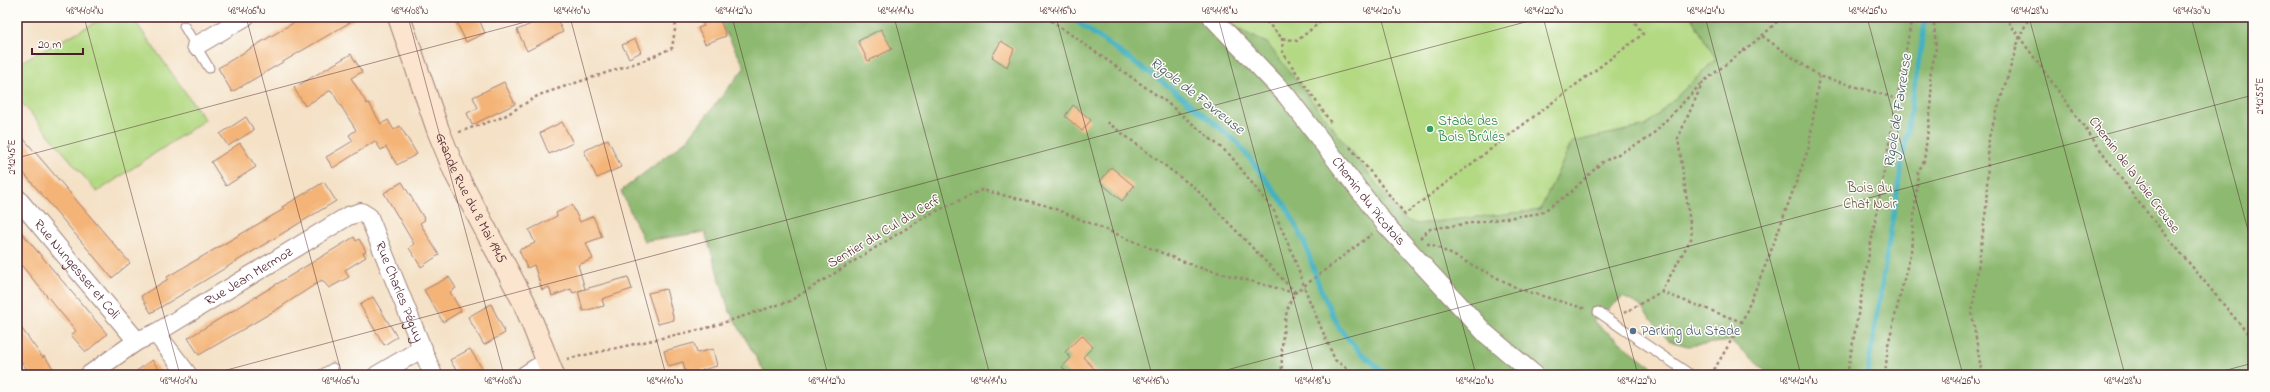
<svg xmlns="http://www.w3.org/2000/svg" width="2270" height="392" font-family="'Indie Flower',sans-serif">
<style>
.green{fill:#b3d983;stroke:#7e7c57}
.forest{fill:#8eb971;stroke:#6c6c4e}
.lines{fill:none;stroke-linecap:round;stroke-linejoin:round}
.stream{stroke:#44b2bf;stroke-width:5}
.building{fill:#f4b477}
.service-casing{stroke:#9f8078;stroke-width:11}
.minor-casing{stroke:#9f8078;stroke-width:20}
.secondary-casing{stroke:#9f8078;stroke-width:24}
.path{stroke:#9f8078;stroke-width:2.5;stroke-dasharray:3 3;stroke-linecap:butt}
.service{stroke:#fff;stroke-width:9}
.minor{stroke:#fff;stroke-width:18}
.secondary{stroke:#fce5cf;stroke-width:22}
.ticks{fill:none;stroke:#4a1f2b;stroke-width:1;stroke-opacity:0.45}
.leisure-dot{fill:#2e9e5b;stroke:#fdfcf7;stroke-width:1.5}
.service-dot{fill:#5c6f8a;stroke:#fdfcf7;stroke-width:1.5}
.labels{text-anchor:middle;dominant-baseline:central;stroke-width:3;stroke-linejoin:round;paint-order:stroke}
.leisure-label{font-size:14px;fill:#27864d;stroke:#fdfcf7;text-anchor:start}
.street-label{font-size:14px;fill:#4a1f2b;stroke:#fdfcf7}
.park-label{font-size:14px;fill:#6a5745;stroke:#fdfcf7}
.service-label{font-size:14px;fill:#4e5e75;stroke:#fdfcf7;text-anchor:start}
.water-label{font-size:15px;font-style:italic;fill:#485a66;stroke:#fdfcf7}
.neatline{fill:none;stroke:#4a1f2b;stroke-width:1.5}
.ticks-label{font-size:10px;text-anchor:middle;fill:#4a1f2b}
</style>
<rect width="100%" height="100%" fill="#fdfcf7"/>
<filter id="ink" filterUnits="userSpaceOnUse"><feTurbulence type="fractalNoise" baseFrequency=".025" numOctaves="2"/><feDisplacementMap in="SourceGraphic" scale="8" xChannelSelector="R" yChannelSelector="G"/><feConvolveMatrix kernelMatrix="1 2 1 2 8 2 1 2 1" color-interpolation-filters="sRGB"/></filter>
<filter id="wash" filterUnits="userSpaceOnUse"><feTurbulence type="fractalNoise" baseFrequency=".012" numOctaves="4" result="noise"/><feDisplacementMap in="SourceGraphic" scale="16" xChannelSelector="R" yChannelSelector="G"/><feGaussianBlur stdDeviation="0.9" result="paint"/><feColorMatrix in="noise" values="0 0 0 0 0 0 0 0 0 0 0 0 0 0 0 0 0 1.4 0 .05"/><feComposite in="paint" operator="in"/></filter>
<g filter="url(#wash)">
<rect width="100%" height="100%" fill="#f4e1c6"/>
<!-- green -->
<g class="green">
<polygon points="106,17 132,17 205,120 97,192 17,97 17,64"/>
<polygon points="1222,17 1691,17 1716,59 1646,126 1572,142 1541,210 1416,224 1404,220"/>
</g>
<!-- forest -->
<polygon class="forest" points="717,17 1222,17 1227,24 1267,43 1404,219 1416,224 1540,210 1572,142 1646,126 1716,59 1691,17 2253,17 2253,375 1770,375 1731,341 1688,346 1669,341 1639,305 1623,297 1593,321 1662,375 766,375 729,310 705,232 644,241 621,191 687,140 745,67"/>
<g class="lines">
<!-- stream -->
<g class="stream">
<polyline points="1070,17 1171,88 1237,142 1286,206 1304,241 1320,288 1339,328 1359,351 1387,375"/>
<polyline points="1867,375 1926,17"/>
</g>
</g>
<g id="blocks">
<!-- building -->
<g class="building">
<polygon points="303,17 359,17 232,92 218,68"/>
<polygon points="454,17 478,17 485,33 466,42"/>
<polygon points="553,17 556,17 563,32 527,51 517,30 540,20 541,22"/>
<polygon points="700,17 719,17 726,36 705,44 698,28 704,26"/>
<polygon points="881,29 892,49 868,61 858,41"/>
<polygon points="635,39 641,52 629,58 622,45"/>
<polygon points="1001,41 1014,49 1007,67 992,57"/>
<polygon points="351,54 362,72 351,78 367,104 369,103 381,124 388,120 394,130 400,126 417,154 397,165 386,147 381,150 375,141 333,168 326,157 353,141 349,135 356,130 331,90 305,106 294,88"/>
<polygon points="504,82 515,104 472,125 467,113 478,108 473,97"/>
<polygon points="1073,105 1091,120 1082,131 1065,116"/>
<polygon points="246,117 254,130 228,146 220,134"/>
<polygon points="562,122 573,143 549,154 540,133"/>
<polygon points="17,131 130,263 112,278 17,165"/>
<polygon points="608,139 621,167 597,178 584,151"/>
<polygon points="240,143 256,167 226,186 211,162"/>
<polygon points="1111,167 1134,186 1122,201 1100,182"/>
<polygon points="324,182 336,201 151,313 141,296 168,279 167,277 284,209 282,207"/>
<polygon points="402,182 425,220 420,223 439,255 421,267 409,248 414,244 384,193"/>
<polygon points="572,205 580,222 593,216 602,237 586,243 593,259 578,265 585,289 573,293 571,289 552,296 549,287 542,290 534,265 527,268 519,250 535,243 529,230 557,216 556,213"/>
<polygon points="17,227 107,334 86,352 71,335 76,331 17,260"/>
<polygon points="354,237 356,241 359,239 366,251 363,253 366,257 345,270 349,277 329,288 322,280 276,310 199,355 188,338"/>
<polygon points="449,277 456,288 450,292 461,311 443,322 424,290"/>
<polygon points="628,277 632,289 602,299 604,306 583,311 578,291"/>
<polygon points="666,289 674,320 658,324 648,293"/>
<polygon points="373,297 397,337 384,345 360,305"/>
<polygon points="491,304 505,333 484,345 468,317"/>
<polygon points="17,322 43,358 44,356 58,375 31,375 17,356"/>
<polygon points="1082,335 1093,347 1083,357 1100,375 1070,375 1062,367 1071,358 1065,352"/>
<polygon points="694,343 697,353 713,349 717,366 702,370 703,375 686,375 683,362 668,366 664,351"/>
<polygon points="470,349 483,370 474,375 459,375 450,360"/>
<polygon points="152,360 163,375 131,375"/>
</g>
</g>
</g>
<g filter="url(#ink)">
<use href="#blocks" fill-opacity="0" stroke="#9f8078" stroke-width="1"/>
<g class="lines">
<!-- service casing -->
<g class="service-casing">
<g id="service">
<polyline points="184,26 209,68"/>
<polyline points="1598,312 1691,375"/>
<polyline points="321,375 333,368"/>
</g>
</g>
<!-- minor casing -->
<g class="minor-casing">
<g id="minor">
<path id="s1" d="M1212,17L1286,95L1385,224L1486,334L1535,375"/>
<polyline points="196,46 245,17"/>
<path id="s2" d="M17,198L137,341"/>
<polyline points="156,333 188,375"/>
<path id="s3" d="M89,375L137,341L156,333L348,216L361,212L369,217L433,375"/>
<polyline points="377,375 423,348"/>
<polyline points="525,375 536,368 550,364"/>
</g>
</g>
<!-- secondary casing -->
<g class="secondary-casing">
<g id="secondary">
<path id="s4" d="M399,17L438,130L456,174L524,302L553,375"/>
</g>
</g>
<!-- path -->
<g class="path">
<polyline points="1046,17 1165,101 1230,155 1274,211 1293,255 1308,297 1335,360 1356,375"/>
<polyline points="1262,17 1282,38 1297,41 1326,17"/>
<polyline points="2005,17 2136,199 2253,340"/>
<polyline points="1762,36 1782,17"/>
<polyline points="1282,38 1283,53 1331,123"/>
<polyline points="1107,122 1196,189 1295,292"/>
<polyline points="459,132 503,117 539,95 645,60 672,48 677,17"/>
<polyline points="1350,147 1405,214 1643,34 1631,17"/>
<polyline points="1420,238 1430,229 1541,213 1571,192 1601,163 1649,138 1701,84"/>
<polyline points="1427,244 1431,244 1519,289 1586,309"/>
<polyline points="1661,292 1742,322"/>
<polyline points="1624,313 1661,292 1692,237 1678,138 1703,82 1762,36 1819,76 1898,99"/>
<polyline points="567,359 707,328 790,301 928,215 982,190 1048,206 1194,266 1295,293"/>
<path d="M1282,375C1281,352 1282,311 1295,293L1372,234"/>
<polyline points="1711,375 1742,322 1768,259 1809,147 1819,76"/>
<polyline points="1847,375 1912,17"/>
<polyline points="1885,375 1888,345 1911,251 1918,172 1924,161 1932,99 1930,76 1936,48 1934,24 1936,17"/>
<polyline points="1982,375 1972,314 1986,209 1989,137 2020,36 2029,18 2093,17"/>
</g>
<!-- service -->
<use href="#service" class="service"/>
<!-- minor -->
<use href="#minor" class="minor"/>
<!-- secondary -->
<use href="#secondary" class="secondary"/>
</g>
</g>
<!-- ticks -->
<path class="ticks" d="M84,17L180,375M246,17L342,375M408,17L504,375M570,17L666,375M732,17L828,375M894,17L990,375M1056,17L1152,375M1218,17L1314,375M1380,17L1476,375M1543,17L1638,375M1705,17L1801,375M1867,17L1963,375M2029,17L2125,375M2191,17L2253,249M17,158L544,17M17,372L18,375M208,375L1544,17M1208,375L2253,95M2208,375L2253,363"/>
<!-- markers -->
<circle class="leisure-dot" cx="1430" cy="129" r="4"/>
<circle class="service-dot" cx="1633" cy="331" r="4"/>
<g class="labels">
<!-- leisure labels -->
<g class="leisure-label">
<text x="1438" y="121">Stade des<tspan x="1438" dy="16">Bois Brûlés</tspan></text>
</g>
<!-- street labels -->
<g class="street-label">
<text transform="translate(2134 175) rotate(53)">Chemin de la Voie Creuse</text>
<text stroke="none"><textPath href="#s4" startOffset="195">Grande Rue du 8 Mai 1945</textPath></text>
<text stroke="none"><textPath href="#s1" startOffset="242">Chemin du Picotois</textPath></text>
<text transform="translate(884 232) rotate(-31)">Sentier du Cul du Cerf</text>
<text stroke="none"><textPath href="#s2" startOffset="93">Rue Nungesser et Coli</textPath></text>
<text stroke="none"><textPath href="#s3" startOffset="188">Rue Jean Mermoz</textPath></text>
<text stroke="none"><textPath href="#s3" startOffset="408">Rue Charles Péguy</textPath></text>
</g>
<!-- park labels -->
<g class="park-label">
<text x="1870" y="188">Bois du<tspan x="1870" dy="16">Chat Noir</tspan></text>
</g>
<!-- service labels -->
<g class="service-label">
<text x="1641" y="331">Parking du Stade</text>
</g>
<!-- water labels -->
<g class="water-label">
<text transform="translate(1197 96) rotate(38)">Rigole de Favreuse</text>
<text transform="translate(1898 111) rotate(-81)">Rigole de Favreuse</text>
</g>
</g>
<!-- margin -->
<rect width="2270" height="392" fill="none" stroke="#fdfcf7" stroke-width="44"/>
<!-- scale -->
<path d="M32 48v6h51v-6" fill="none" stroke="#4a1f2b" stroke-width="2"/>
<text x="38" y="48" font-size="12" fill="#4a1f2b" stroke="#fdfcf7" stroke-width="3" paint-order="stroke">20 m</text>
<rect x="22" y="22" width="2226" height="348" class="neatline"/>
<g class="ticks-label">
<text x="85" y="14">48°44'04"N</text>
<text x="247" y="14">48°44'06"N</text>
<text x="410" y="14">48°44'08"N</text>
<text x="572" y="14">48°44'10"N</text>
<text x="734" y="14">48°44'12"N</text>
<text x="896" y="14">48°44'14"N</text>
<text x="1058" y="14">48°44'16"N</text>
<text x="1220" y="14">48°44'18"N</text>
<text x="1382" y="14">48°44'20"N</text>
<text x="1544" y="14">48°44'22"N</text>
<text x="1706" y="14">48°44'24"N</text>
<text x="1868" y="14">48°44'26"N</text>
<text x="2030" y="14">48°44'28"N</text>
<text x="2192" y="14">48°44'30"N</text>
<text transform="translate(2259 96) rotate(-90)" y="4">2°12'55"E</text>
<text transform="translate(11 157) rotate(-90)" y="4">2°12'45"E</text>
<text x="179" y="384">48°44'04"N</text>
<text x="341" y="384">48°44'06"N</text>
<text x="503" y="384">48°44'08"N</text>
<text x="665" y="384">48°44'10"N</text>
<text x="827" y="384">48°44'12"N</text>
<text x="989" y="384">48°44'14"N</text>
<text x="1151" y="384">48°44'16"N</text>
<text x="1313" y="384">48°44'18"N</text>
<text x="1475" y="384">48°44'20"N</text>
<text x="1637" y="384">48°44'22"N</text>
<text x="1799" y="384">48°44'24"N</text>
<text x="1961" y="384">48°44'26"N</text>
<text x="2123" y="384">48°44'28"N</text>
</g>
</svg>
